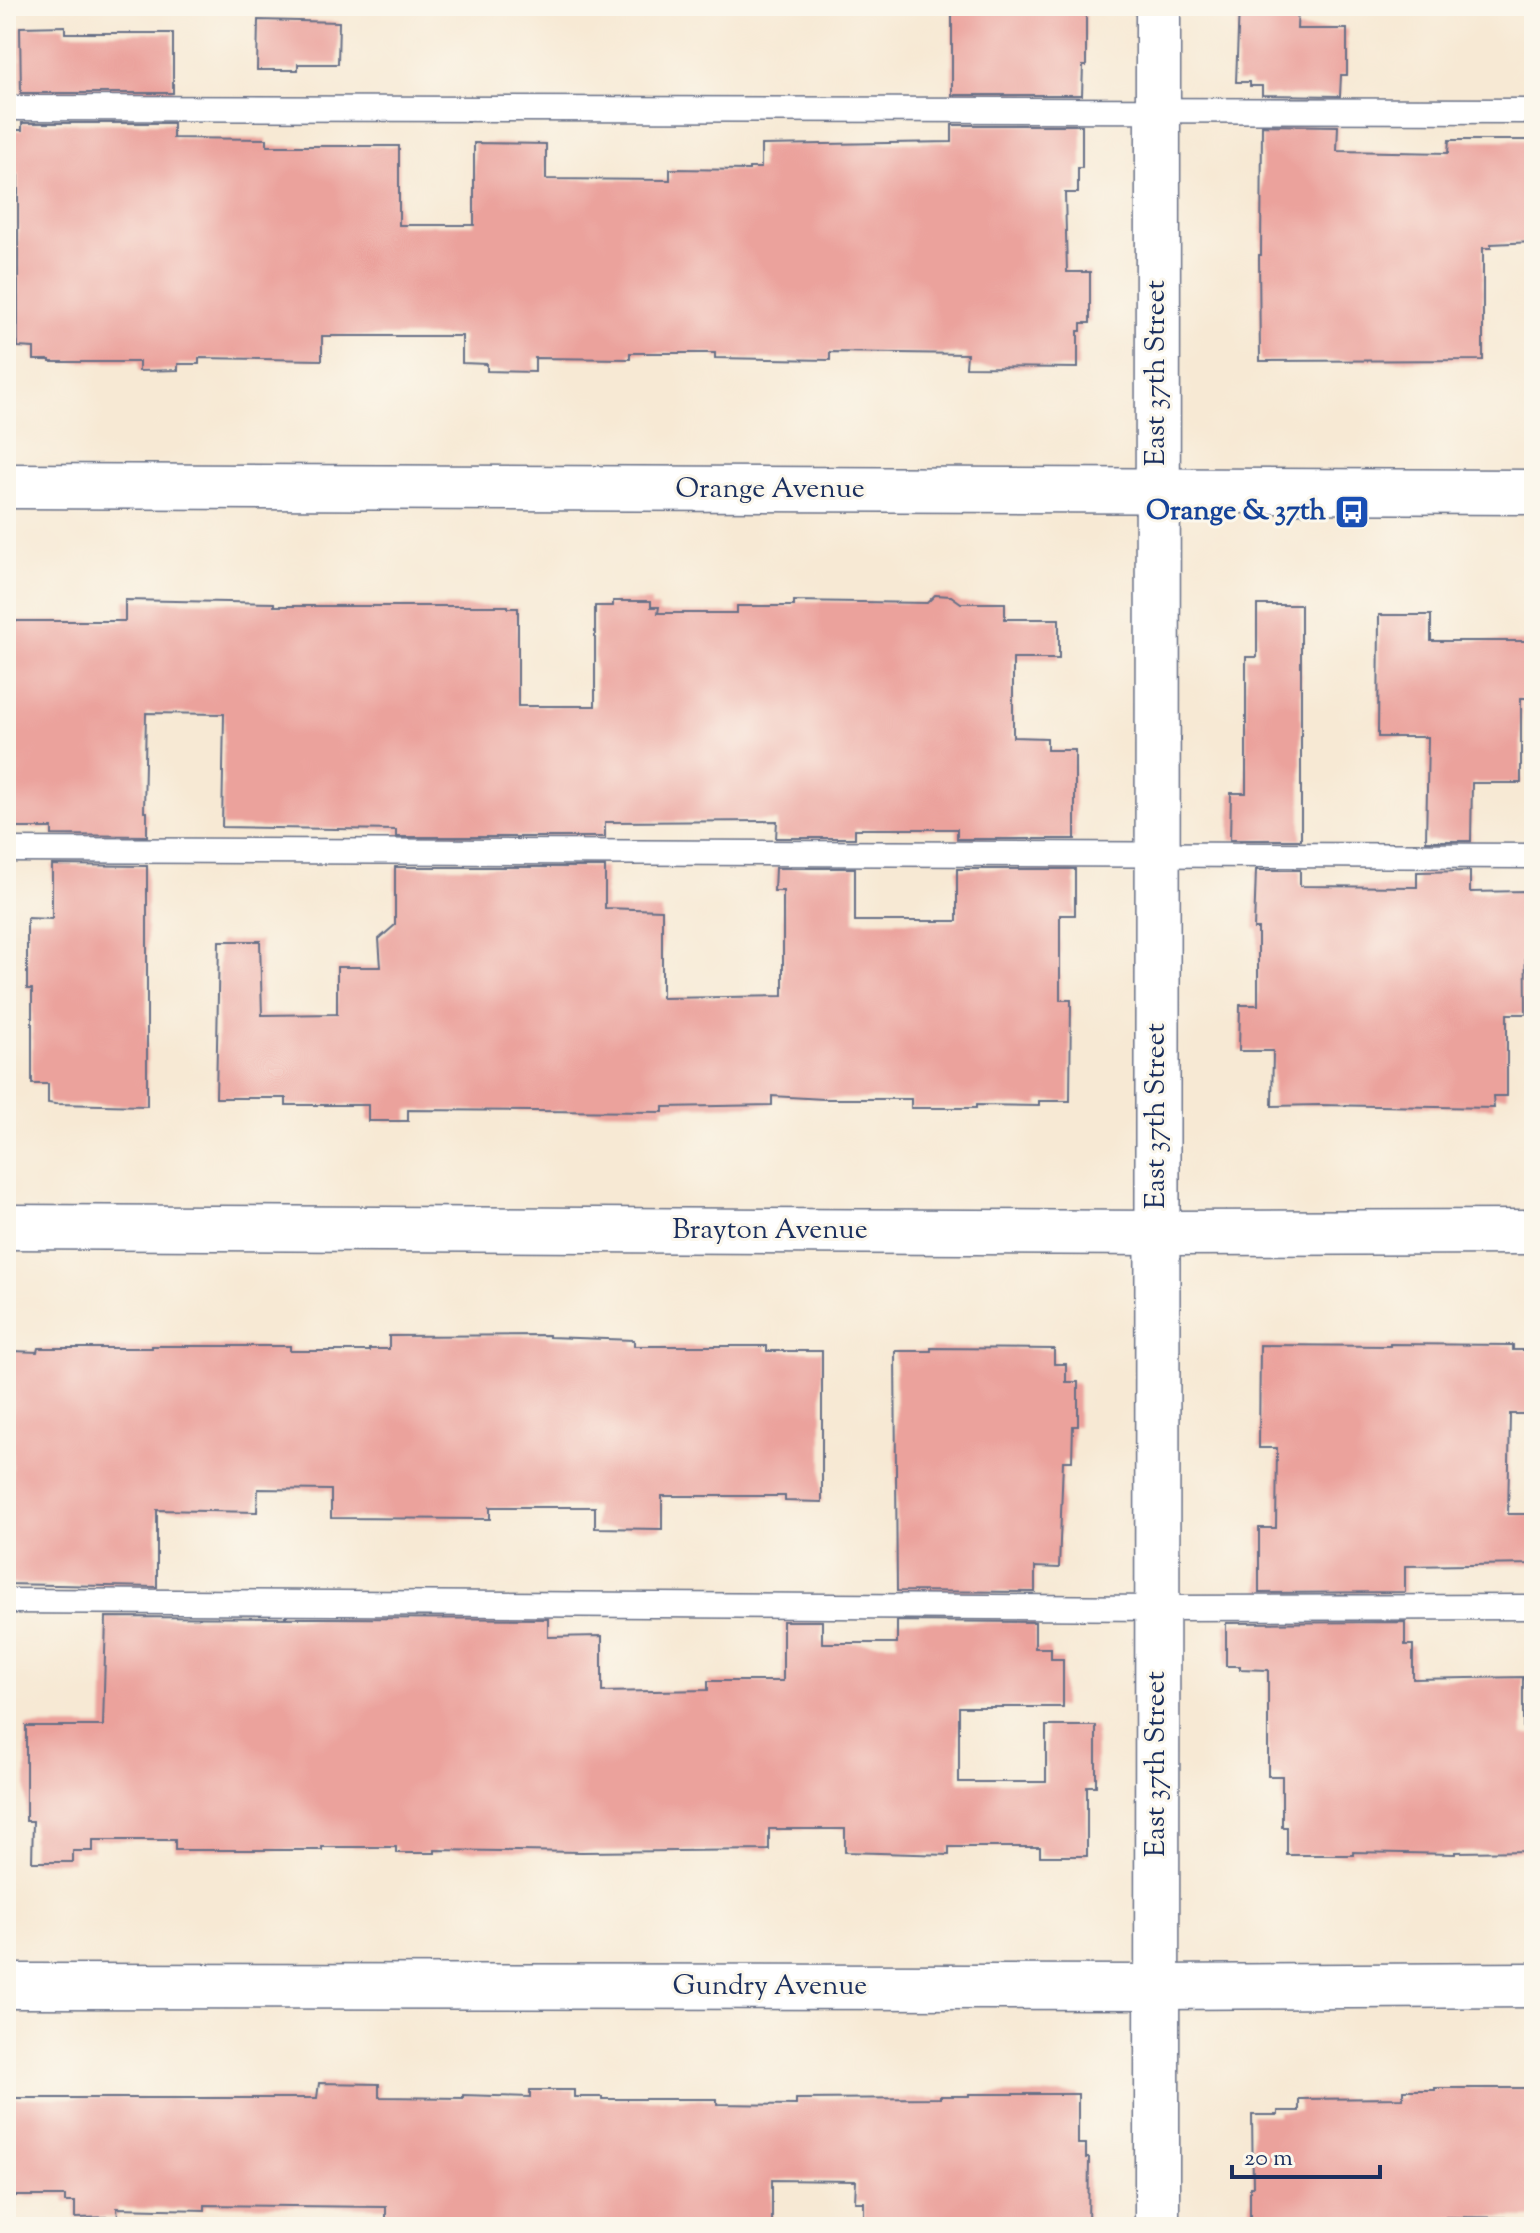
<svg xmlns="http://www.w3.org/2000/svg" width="1540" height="2233" font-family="'Sorts Mill Goudy',serif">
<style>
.building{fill:#eba29c}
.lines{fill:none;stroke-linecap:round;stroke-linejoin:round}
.lane-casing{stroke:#687087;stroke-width:27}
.street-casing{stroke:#687087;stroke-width:47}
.secondary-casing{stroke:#687087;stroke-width:47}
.lane{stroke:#fff;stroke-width:24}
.street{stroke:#fff;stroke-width:44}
.secondary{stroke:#fff;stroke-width:44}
.labels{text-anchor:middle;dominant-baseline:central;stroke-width:6;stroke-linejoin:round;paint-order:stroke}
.street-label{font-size:28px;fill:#1b2f5e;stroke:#fbf7ec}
.transit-label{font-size:28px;font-weight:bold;fill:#164399;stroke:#fbf7ec;text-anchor:end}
</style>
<rect width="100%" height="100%" fill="#fbf7ec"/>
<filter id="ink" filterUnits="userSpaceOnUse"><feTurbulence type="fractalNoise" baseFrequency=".0125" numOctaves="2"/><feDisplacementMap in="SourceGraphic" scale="16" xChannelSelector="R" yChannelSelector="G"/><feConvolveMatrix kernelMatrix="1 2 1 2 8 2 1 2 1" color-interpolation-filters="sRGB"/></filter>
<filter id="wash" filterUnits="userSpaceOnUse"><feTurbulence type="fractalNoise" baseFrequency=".006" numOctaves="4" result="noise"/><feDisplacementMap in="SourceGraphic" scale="32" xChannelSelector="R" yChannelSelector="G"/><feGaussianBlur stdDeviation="1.8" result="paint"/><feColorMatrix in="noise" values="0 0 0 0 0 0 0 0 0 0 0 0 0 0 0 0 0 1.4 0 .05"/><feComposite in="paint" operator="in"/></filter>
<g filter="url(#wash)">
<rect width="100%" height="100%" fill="#f7e9d4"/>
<g id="blocks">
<!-- building -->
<g class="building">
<polygon points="952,6 1086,6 1086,66 1083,66 1082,95 952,95"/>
<polygon points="1239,6 1298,6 1297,29 1347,29 1347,75 1341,75 1340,96 1262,95 1262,86 1250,86 1250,82 1236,82"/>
<polygon points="258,20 339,22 338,64 298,64 298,70 257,70"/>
<polygon points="65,26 65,33 173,33 173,93 21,93 20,27"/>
<polygon points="22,123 173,123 173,138 267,139 267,146 399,146 399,225 474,225 474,143 546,144 546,179 670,180 670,169 749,170 749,168 761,168 761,145 952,142 952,125 1082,125 1082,168 1078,168 1078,193 1065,193 1067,272 1090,272 1090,323 1081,323 1081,331 1078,331 1078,368 966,367 967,354 830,352 830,360 715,358 715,353 630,353 630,359 535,358 535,372 487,371 487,364 462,363 462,336 322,336 322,360 199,358 199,364 178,364 178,370 139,371 139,362 50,362 50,360 34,360 34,348 18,347 18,175 6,175 6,130 22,130"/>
<polygon points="1262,125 1338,126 1337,151 1448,153 1449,140 1531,140 1531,181 1534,181 1534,242 1491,244 1491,248 1483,248 1483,360 1260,361 1259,255 1261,255"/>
<polygon points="935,595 951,596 961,603 1005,603 1005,619 1059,619 1059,659 1013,659 1013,737 1047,738 1047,750 1075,750 1075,839 957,839 957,829 855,829 855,838 776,838 777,821 605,822 605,837 396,837 396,830 222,827 224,714 146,713 144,812 147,812 147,836 52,835 52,828 6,828 6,621 125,621 125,600 274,603 274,606 508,606 508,608 518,608 518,706 595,706 595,606 613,606 613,601 651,601 651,607 659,607 658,613 737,613 737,606 794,606 794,601 927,603"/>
<polygon points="1257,605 1301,605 1301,840 1230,840 1231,793 1246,793 1246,657 1257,657"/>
<polygon points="1379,615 1431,615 1431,641 1534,641 1534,698 1521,698 1521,783 1472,783 1471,841 1426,841 1428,737 1378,737"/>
<polygon points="52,865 147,866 147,1106 55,1104 48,1103 48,1084 32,1084 32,989 27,989 27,918 52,919"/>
<polygon points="395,867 605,867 605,908 662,910 662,998 783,996 783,891 774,891 775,868 855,868 855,921 957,921 957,869 1075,869 1075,915 1060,915 1060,1000 1071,1000 1070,1101 1039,1101 1039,1106 976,1105 976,1108 911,1108 911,1099 824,1099 772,1096 772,1105 663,1107 663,1112 408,1110 408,1121 368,1121 368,1105 286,1105 286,1098 216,1098 219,941 260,941 262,1015 337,1014 337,967 381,967 379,939 395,925"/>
<polygon points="1256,870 1300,870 1300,886 1417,887 1417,872 1470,871 1470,892 1525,891 1526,1014 1507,1014 1507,1096 1493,1096 1494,1108 1319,1105 1272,1106 1273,1051 1239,1051 1240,1005 1258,1005 1258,929 1254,929"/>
<polygon points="549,1335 549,1337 634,1340 634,1346 767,1346 767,1351 822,1351 822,1502 785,1501 785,1496 662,1496 662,1529 595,1528 595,1507 490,1507 490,1519 331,1518 331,1490 258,1489 257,1512 157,1510 157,1587 6,1584 6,1508 11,1508 13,1351 37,1352 38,1348 152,1348 152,1346 290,1346 290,1351 369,1351 369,1349 389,1349 389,1336"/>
<polygon points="1390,1344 1513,1345 1513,1350 1534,1350 1534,1414 1510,1414 1508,1514 1534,1514 1534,1564 1405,1566 1405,1592 1259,1593 1259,1528 1276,1528 1277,1448 1259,1448 1260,1345 1390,1346"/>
<polygon points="931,1348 1054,1349 1054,1364 1066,1364 1066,1382 1078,1382 1078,1426 1073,1426 1072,1461 1063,1461 1059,1568 1035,1567 1035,1592 897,1591 895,1351 931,1351"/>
<polygon points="106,1617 548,1619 548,1637 602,1636 602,1692 708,1690 708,1681 783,1681 783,1621 822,1621 822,1643 897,1643 897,1621 1035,1622 1035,1648 1051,1648 1051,1659 1063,1659 1063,1707 959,1707 959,1782 1046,1782 1046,1726 1096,1726 1096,1786 1087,1786 1087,1856 1040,1856 1040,1847 949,1847 949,1855 845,1852 845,1829 769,1829 769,1850 582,1852 435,1850 435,1853 396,1853 396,1847 322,1847 322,1850 175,1850 175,1840 93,1840 93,1851 73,1851 73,1862 32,1862 33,1821 26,1821 26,1726 103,1726"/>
<polygon points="1405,1622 1405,1645 1413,1645 1413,1679 1523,1677 1523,1735 1534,1735 1534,1851 1455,1852 1455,1854 1353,1852 1353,1855 1287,1855 1287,1827 1282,1827 1282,1776 1268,1776 1268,1670 1240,1669 1240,1666 1226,1666 1226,1623"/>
<polygon points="319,2083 379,2084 379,2097 463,2098 463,2095 530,2097 530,2090 574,2090 574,2097 602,2097 602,2099 717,2099 717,2104 796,2105 796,2099 940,2098 940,2096 969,2096 969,2094 1078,2094 1078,2144 1086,2144 1086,2158 1089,2158 1088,2227 864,2227 864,2202 855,2202 856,2181 772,2180 772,2227 386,2227 386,2207 205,2205 205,2210 117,2208 118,2217 75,2218 75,2202 65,2202 65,2196 6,2196 6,2098 317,2098"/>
<polygon points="1435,2088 1534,2088 1534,2218 1446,2217 1446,2227 1250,2227 1250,2187 1253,2187 1252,2115 1278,2115 1278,2111 1299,2111 1299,2099 1403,2098 1403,2090 1435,2090"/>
</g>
</g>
</g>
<g filter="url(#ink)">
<use href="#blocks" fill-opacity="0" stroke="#687087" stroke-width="2"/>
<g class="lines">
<!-- lane casing -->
<g class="lane-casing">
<g id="lane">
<polyline points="6,108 1534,111"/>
<polyline points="6,850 1534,856"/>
<polyline points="6,1601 1157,1608 1534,1607"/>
</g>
</g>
<!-- street casing -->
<g class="street-casing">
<g id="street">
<polyline points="6,1227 1157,1233 1534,1232"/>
<polyline points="6,1986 1157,1987 1534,1985"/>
<polyline points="1157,2227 1158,6"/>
</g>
</g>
<!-- secondary casing -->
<g class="secondary-casing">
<polyline id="secondary" points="6,486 1534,492"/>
</g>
<!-- lane -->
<use href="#lane" class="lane"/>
<!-- street -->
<use href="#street" class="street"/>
<!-- secondary -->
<use href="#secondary" class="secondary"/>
</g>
</g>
<!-- icons -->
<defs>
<g id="bus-square" transform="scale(1.8)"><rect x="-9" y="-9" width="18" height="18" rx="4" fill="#1a4fb4" stroke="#fbf7ec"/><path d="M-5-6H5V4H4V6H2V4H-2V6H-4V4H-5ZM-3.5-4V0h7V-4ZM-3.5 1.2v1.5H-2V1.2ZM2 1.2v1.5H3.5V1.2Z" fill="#fff"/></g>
</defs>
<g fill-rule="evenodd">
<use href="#bus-square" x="1352" y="512"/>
</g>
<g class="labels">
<!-- street labels -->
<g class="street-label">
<text transform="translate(1157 373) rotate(-90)">East 37th Street</text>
<text x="770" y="490">Orange Avenue</text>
<text transform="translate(1157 1116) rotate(-90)">East 37th Street</text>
<text x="770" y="1231">Brayton Avenue</text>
<text transform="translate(1157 1764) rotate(-90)">East 37th Street</text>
<text x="770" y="1987">Gundry Avenue</text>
</g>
<!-- transit labels -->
<g class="transit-label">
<text x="1326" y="512">Orange &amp; 37th</text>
</g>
</g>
<!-- margin -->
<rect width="1540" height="2233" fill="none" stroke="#fbf7ec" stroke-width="32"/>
<!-- scale -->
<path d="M1232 2165v12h148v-12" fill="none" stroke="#1b2f5e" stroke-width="4"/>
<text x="1244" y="2165" font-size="24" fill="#1b2f5e" stroke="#fbf7ec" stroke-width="6" paint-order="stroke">20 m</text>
</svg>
